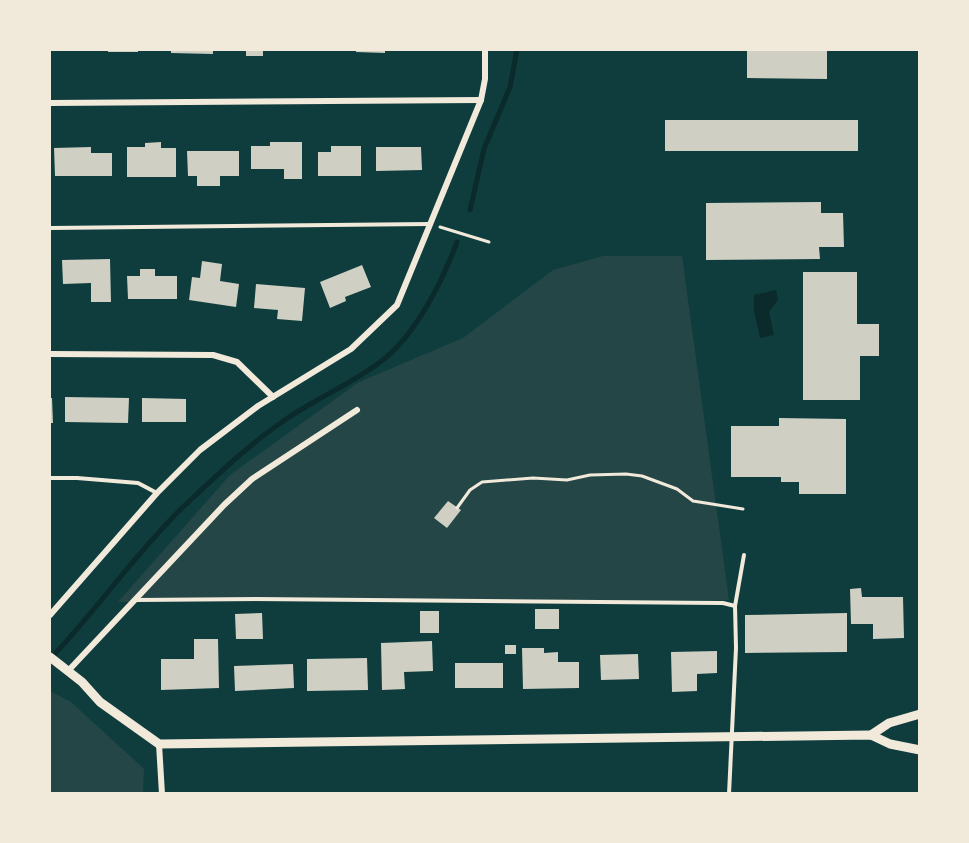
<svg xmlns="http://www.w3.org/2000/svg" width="969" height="843" font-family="'Source Sans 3',sans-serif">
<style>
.green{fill:#244646}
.water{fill:#0a2a2b}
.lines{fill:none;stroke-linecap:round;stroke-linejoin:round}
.stream{stroke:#0a2a2b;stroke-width:5}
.building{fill:#cfcfc3}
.path{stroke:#f1e9da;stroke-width:3}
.service{stroke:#f1e9da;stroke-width:4}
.minor{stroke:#f1e9da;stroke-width:6}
.tertiary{stroke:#f1e9da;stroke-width:9}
</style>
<rect width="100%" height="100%" fill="#0f3d3e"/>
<!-- green -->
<g class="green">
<polygon points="603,256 682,256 729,600 118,602 230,475 359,382 463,338 553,270"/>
<polygon points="50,691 71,702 144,769 143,793 50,793"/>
</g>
<!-- water -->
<polygon class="water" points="776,290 778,300 769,312 774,335 760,338 754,311 754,295"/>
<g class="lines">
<!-- stream -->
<g class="stream">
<polyline points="470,210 484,149 510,87 517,50"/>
<path d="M50,659C96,611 134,555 182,508C212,480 248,445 282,422C313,400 349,385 379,363C415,337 442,282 457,242"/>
</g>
</g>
<!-- building -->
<g class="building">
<rect x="108" y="50" width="30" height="2"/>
<polygon points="171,50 213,50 213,54 171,53"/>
<rect x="246" y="50" width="17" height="6"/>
<polygon points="356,50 385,50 385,53 356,52"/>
<polygon points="747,50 827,50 827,79 747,78"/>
<rect x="665" y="120" width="193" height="31"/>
<polygon points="161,142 161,148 176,148 176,177 127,177 127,147 145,147 145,143"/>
<polygon points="270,142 302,142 302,179 284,179 284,169 251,169 251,146 270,146"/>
<polygon points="331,146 361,146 361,176 318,176 318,152 331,152"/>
<polygon points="91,147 91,153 112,153 112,176 55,176 54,148"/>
<polygon points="376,147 421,147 422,170 376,171"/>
<polygon points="187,151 239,151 239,176 220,176 220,186 197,186 197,176 188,176"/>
<polygon points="821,202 821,213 843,213 844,247 819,247 820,259 706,260 706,203"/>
<polygon points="110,259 111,302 91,302 91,283 63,284 62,260"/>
<polygon points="202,261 222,264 220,281 239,284 236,307 189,300 192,277 200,278"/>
<polygon points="362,265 371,287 345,297 346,301 330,308 320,282"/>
<polygon points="140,269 155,269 155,276 177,276 177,299 128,299 127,276 140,276"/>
<polygon points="803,272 857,272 857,324 879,324 879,356 860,356 860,400 803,400"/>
<polygon points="256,284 305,288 302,321 277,319 278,310 254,308"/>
<polygon points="65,397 129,398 128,423 65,422"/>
<polygon points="50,398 52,398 53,423 50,423"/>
<polygon points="142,398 186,399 186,422 142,422"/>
<polygon points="779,418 846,419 846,494 799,494 799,482 781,482 781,477 731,477 731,426 779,426"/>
<polygon points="448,501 461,510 447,528 434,518"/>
<polygon points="861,588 862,597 903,597 904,638 873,639 873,624 851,624 850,589"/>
<rect x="535" y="609" width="24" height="20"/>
<rect x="420" y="611" width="19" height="22"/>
<polygon points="262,613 263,639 236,639 235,614"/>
<polygon points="847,613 847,652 745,653 745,615"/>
<polygon points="194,639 218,639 219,688 161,690 161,659 194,659"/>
<polygon points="432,641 433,671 404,672 405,689 382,690 381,643"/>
<rect x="505" y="645" width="11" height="9"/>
<polygon points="522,648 544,648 544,653 558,652 558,662 579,662 579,688 523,689"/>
<polygon points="717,651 717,673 697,674 697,691 672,692 671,652"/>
<polygon points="638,654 639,679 601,680 600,655"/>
<polygon points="367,658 368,690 307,691 307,659"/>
<rect x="455" y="663" width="48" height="25"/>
<polygon points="293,664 294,688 235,691 234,666"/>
</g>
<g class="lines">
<!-- path -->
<g class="path">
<polyline points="440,227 489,242"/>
<polyline points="457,508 470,490 482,482 533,478 567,480 590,475 626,474 642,476 677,489 693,501 743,509"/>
</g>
<!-- service -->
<g class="service">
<polyline points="50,228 430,224"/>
<polyline points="50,478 77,478 138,483 157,493"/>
<polyline points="136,600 256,599 723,603 735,606 736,648 729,794"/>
<polyline points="735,606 744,555"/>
</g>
<!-- minor -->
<g class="minor">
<polyline points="50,103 481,100"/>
<polyline points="50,354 213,355 237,362 273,397"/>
<polyline points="50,615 157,493 200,450 258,406 351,349 397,305 481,100 485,79 485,50"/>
<polyline points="68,671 224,505 252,479 357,410"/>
<polyline points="159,744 162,794"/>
</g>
<!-- tertiary -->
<g class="tertiary">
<polyline points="50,657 82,682 100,702 159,744 871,735 890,744 920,750"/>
<polyline points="871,735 889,723 920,714"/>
</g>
</g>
<!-- border -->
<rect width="969" height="843" fill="none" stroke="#f1e9da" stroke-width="102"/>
</svg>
